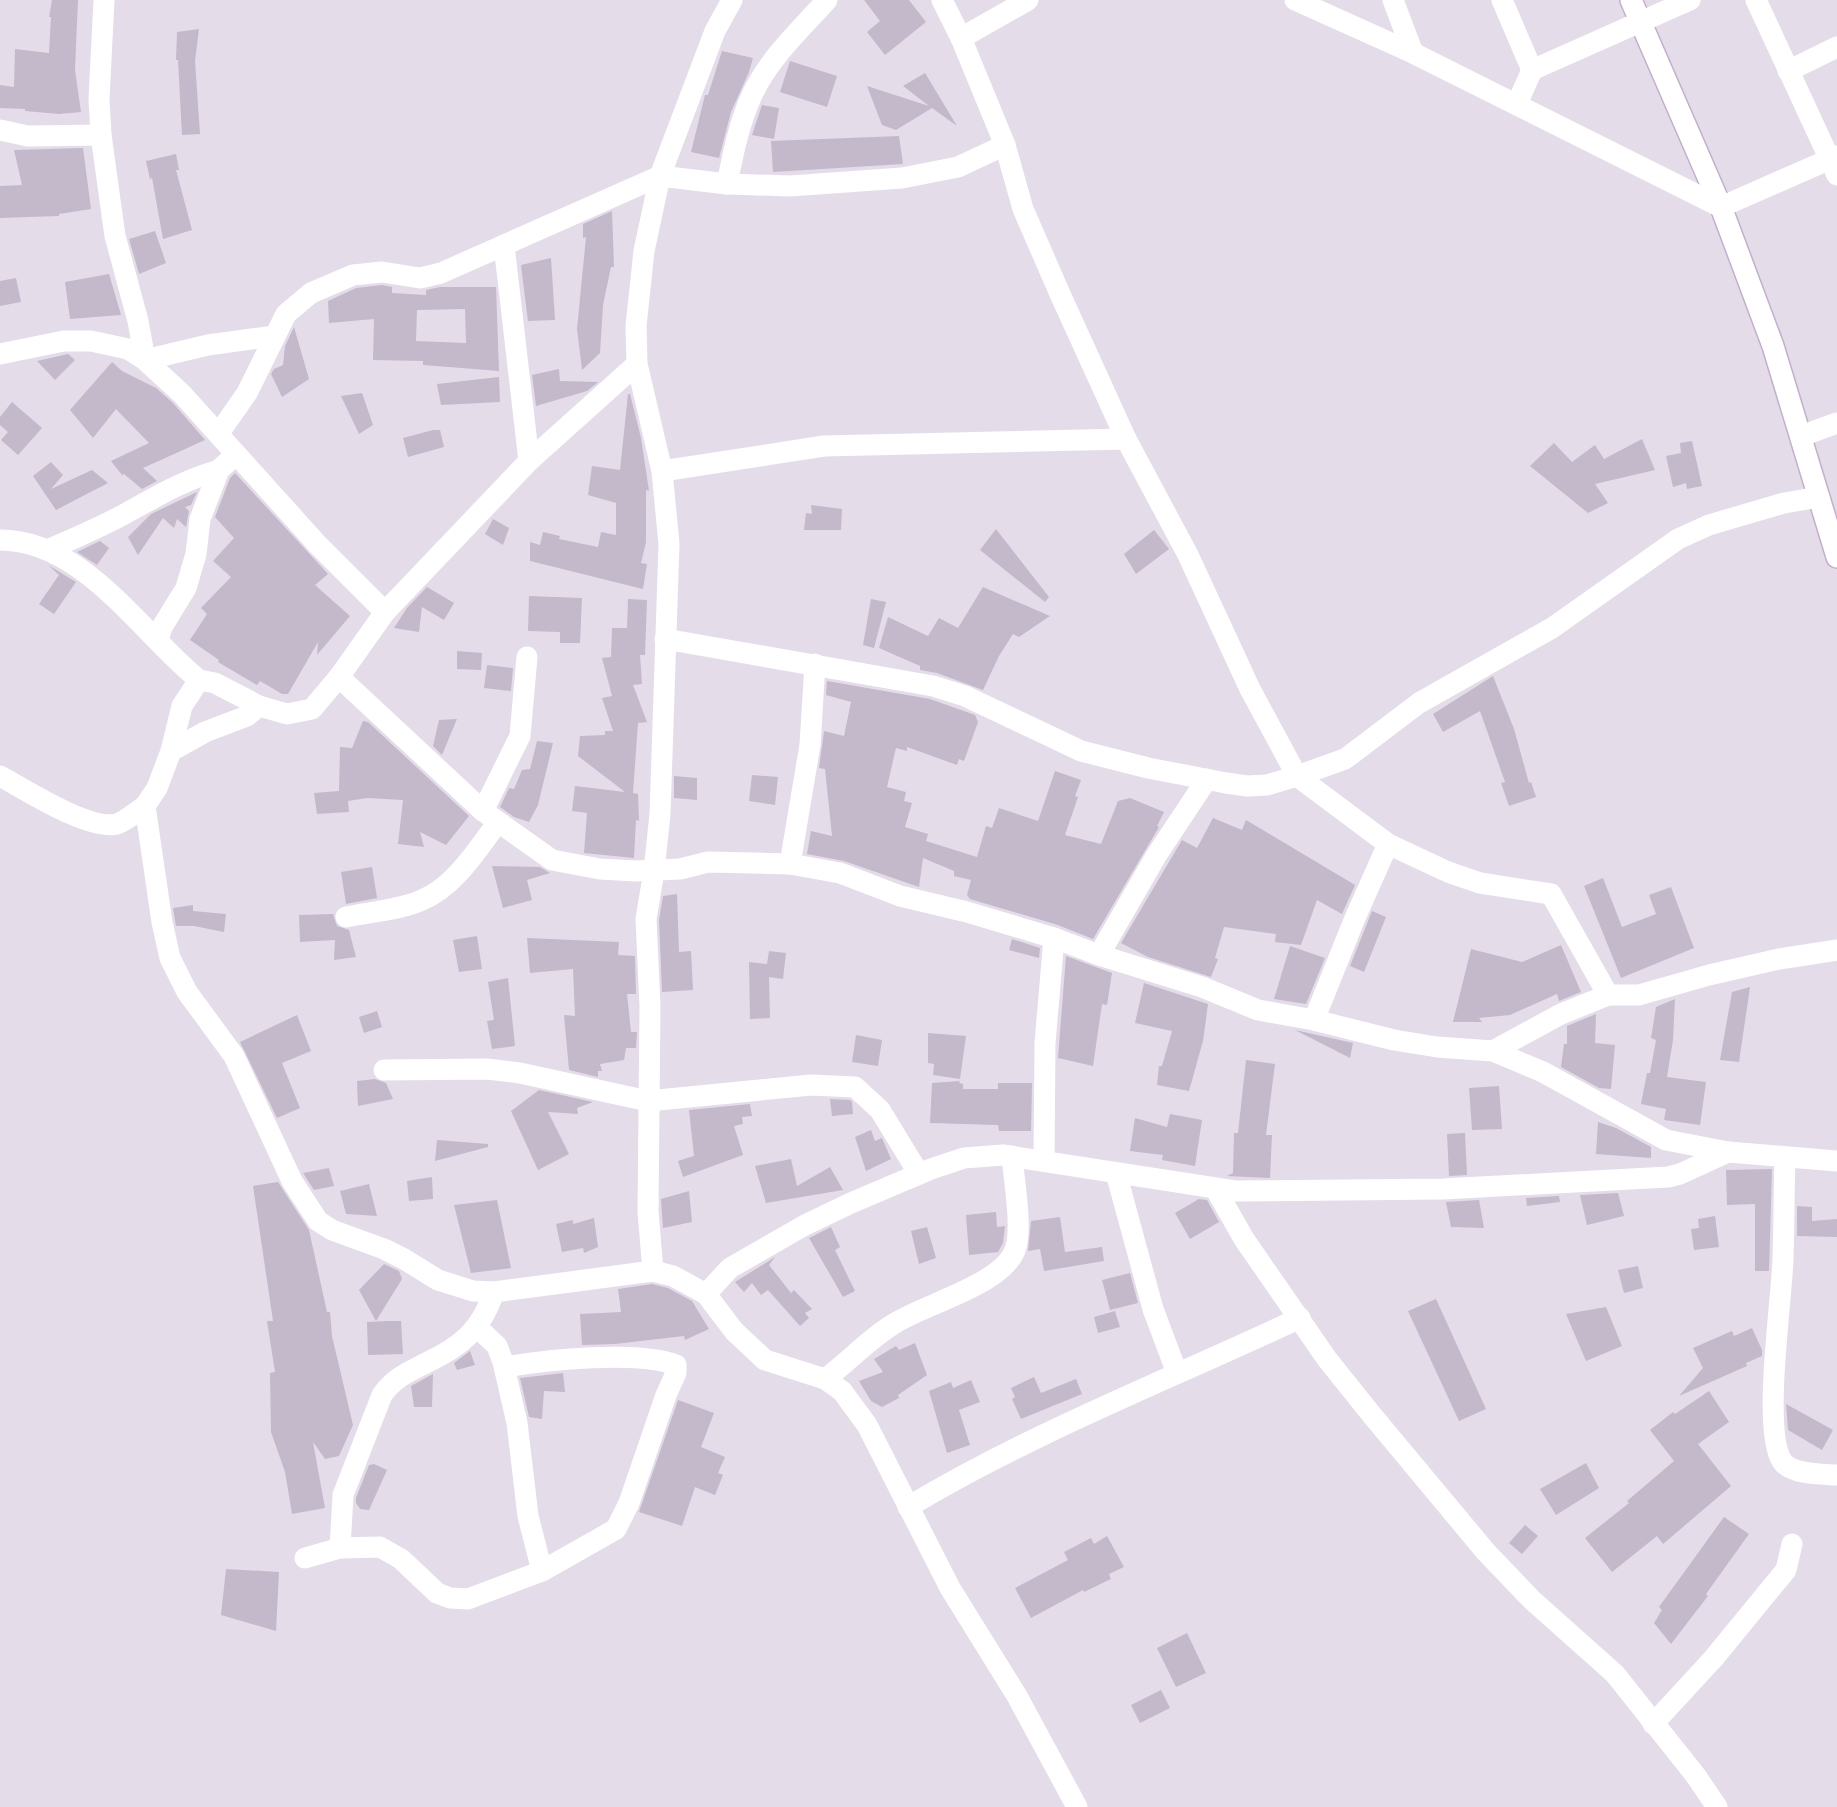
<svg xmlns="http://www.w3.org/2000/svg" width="1837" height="1807" font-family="Manrope,sans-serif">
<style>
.building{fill:#c4b8cb;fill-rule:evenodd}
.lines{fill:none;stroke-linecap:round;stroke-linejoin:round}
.secondary-casing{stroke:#c3afca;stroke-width:24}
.street{stroke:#fff;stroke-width:21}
.secondary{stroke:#fff;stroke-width:21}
</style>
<rect width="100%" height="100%" fill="#e5dcea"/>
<!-- building -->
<g class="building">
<polygon points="52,0 78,0 75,70 81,112 59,114 25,111 25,109 0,108 0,85 14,87 15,49 49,53 51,17 49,17"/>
<polygon points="864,0 909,0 926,22 885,55 867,32 880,21"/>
<polygon points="199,29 195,61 200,134 182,135 178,60 176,60 177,32"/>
<polygon points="722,51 753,58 749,72 731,112 719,158 691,152 705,95 708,95"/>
<polygon points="790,61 837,76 827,107 780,92"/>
<polygon points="925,73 957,126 932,108 896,130 882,125 867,86 929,106 903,86"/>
<polygon points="762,105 779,108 774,139 752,135"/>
<polygon points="899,136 903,164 773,172 771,141"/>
<polygon points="83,148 91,209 59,214 59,216 0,218 0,186 22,185 14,150"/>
<polygon points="176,154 179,170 176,170 192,230 163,239 152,178 150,179 146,161"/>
<polygon points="612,211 614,267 611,267 603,305 600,353 582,370 577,329 586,237 583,238 583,224"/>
<polygon points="155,231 166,263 139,274 129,239"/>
<polygon points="551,258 555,320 528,321 521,265"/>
<polygon points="109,274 121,315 70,319 65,282"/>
<polygon points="16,278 21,302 0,306 0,281"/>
<path d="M382,285L392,287V293L426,295V290L440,287H496L499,371L423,365V361L373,360L374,319L329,323L328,301L356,288ZM465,309L466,343L416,341L417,310Z"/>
<polygon points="294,327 309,379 282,397 271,374 274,369 283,365 285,346"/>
<polygon points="68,354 75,360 55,380 37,361"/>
<polygon points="112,362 122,371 156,388 173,403 205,440 143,468 157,481 142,489 124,474 122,475 111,461 149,443 116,409 93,438 70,410"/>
<polygon points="559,369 560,381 598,382 587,391 536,406 532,375"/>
<polygon points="499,377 500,402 441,405 437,384"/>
<polygon points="362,393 373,425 359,434 341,396"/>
<polygon points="628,394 630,394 641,438 649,491 646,490 646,542 641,563 647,564 643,589 530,561 530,542 540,545 543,532 560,536 559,539 598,547 601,532 616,535 616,503 588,495 592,466 620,470"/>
<polygon points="12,402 42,428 18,455 1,440 8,432 0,425 0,417"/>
<polygon points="433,430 440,430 444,447 408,457 403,438"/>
<polygon points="1642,439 1655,470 1595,484 1608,503 1588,513 1530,466 1554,443 1572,462 1595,445 1604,459"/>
<polygon points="1692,441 1702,486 1687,489 1686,483 1673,487 1666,456 1681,453 1680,443"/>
<polygon points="51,462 63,475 51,489 92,470 108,483 56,510 33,476"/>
<polygon points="235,473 328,574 315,585 350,616 317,655 318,642 288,694 282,694 260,681 257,685 218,662 219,660 190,640 207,614 201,608 231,577 213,561 234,538 215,517 230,478"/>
<polygon points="197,492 191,505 185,507 189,511 186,527 177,519 174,528 163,518 138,555 128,537 151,514"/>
<polygon points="811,505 842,509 841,530 804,530 806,513 812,514"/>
<polygon points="493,519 509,528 503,545 485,534"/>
<polygon points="996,529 1049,597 1045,602 980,550"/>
<polygon points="1154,530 1169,549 1136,574 1124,554"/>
<polygon points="100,541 109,548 97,565 77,552"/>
<polygon points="48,565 76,582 54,614 39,604 59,575"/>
<polygon points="427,587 454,603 444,620 422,607 419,632 394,628 407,608"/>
<polygon points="983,587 1050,616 1019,637 1013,634 999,656 983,690 937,673 920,670 920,666 879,648 888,617 928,636 939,618 958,628"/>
<polygon points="529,596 582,598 580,643 560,643 560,632 528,631"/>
<polygon points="628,599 647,600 645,655 640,655 642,684 633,685 647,722 638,723 633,793 638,794 639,821 636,820 634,858 584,853 587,813 572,811 575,786 625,792 578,756 580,736 605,735 605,731 613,731 602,698 612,696 602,658 611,657 612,628 627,628"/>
<polygon points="871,599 886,602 874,648 863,645"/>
<polygon points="457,651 482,653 481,670 457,669"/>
<polygon points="487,665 513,668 511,691 484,688"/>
<polygon points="1493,676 1514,729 1529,783 1531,782 1536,797 1509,806 1501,783 1505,782 1480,711 1443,732 1433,714"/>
<polygon points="827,681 930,699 975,715 978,722 964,761 959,759 957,765 907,747 907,751 896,748 887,787 906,792 904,801 912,803 905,827 928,834 926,841 977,857 986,826 992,828 999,808 1038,821 1055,771 1081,780 1075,796 1078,797 1065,835 1101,844 1118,801 1130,798 1164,812 1157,826 1159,827 1093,939 1058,925 970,899 967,895 971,880 954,876 954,871 923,858 919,887 844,861 807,854 811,831 832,836 825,769 819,768 824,731 844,736 851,702 826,695"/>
<polygon points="457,719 442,755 433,746 439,720"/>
<polygon points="363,721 368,722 469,816 446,845 420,832 424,847 398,844 403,800 367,798 348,801 349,812 317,814 314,793 339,791 340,747 352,748"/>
<polygon points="537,741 553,743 538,805 529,822 514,817 500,807 509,788 514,789 522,770 530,769"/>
<polygon points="752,775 778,777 775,805 749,801"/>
<polygon points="674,776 697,778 697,800 674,798"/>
<polygon points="1213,818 1242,830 1246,820 1355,885 1342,914 1317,900 1301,945 1275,942 1276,934 1224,927 1215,958 1218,959 1211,977 1148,957 1121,943 1182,840 1197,848"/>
<polygon points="492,866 540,867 550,873 527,880 532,900 503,908"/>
<polygon points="372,867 377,898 346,904 341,872"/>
<polygon points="1603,878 1622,927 1656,914 1649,895 1671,887 1694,948 1621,978 1584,886"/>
<polygon points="677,894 679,952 691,951 693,990 662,992 659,920 663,896"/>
<polygon points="193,905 193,911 226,914 224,932 194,926 176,926 173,908"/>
<polygon points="1372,911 1386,917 1364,972 1350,966"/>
<polygon points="333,914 337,926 349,930 356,957 334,960 335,940 300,942 299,915"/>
<polygon points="477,936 482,969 459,972 453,940"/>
<polygon points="527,938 619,942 618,955 635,956 636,994 627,994 631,1032 637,1032 636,1048 626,1048 624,1060 600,1064 602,1071 598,1071 598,1077 569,1070 564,1015 575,1016 573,969 530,973"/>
<polygon points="1012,939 1040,948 1039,958 1009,950"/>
<polygon points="1561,945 1581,992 1559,1001 1557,994 1510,1015 1479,1018 1482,1022 1453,1022 1471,949 1522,962"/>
<polygon points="1290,946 1325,958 1306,1004 1274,999"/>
<polygon points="769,951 786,953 783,979 769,977 770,1018 750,1019 749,962 767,964"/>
<polygon points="1066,956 1112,973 1107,1005 1102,1004 1093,1066 1058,1058"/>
<polygon points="508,978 515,1046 492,1049 487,1021 494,1020 488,982"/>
<polygon points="1144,983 1208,1004 1203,1041 1189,1091 1157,1085 1159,1066 1162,1066 1172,1031 1135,1023"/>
<polygon points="1750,987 1739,1062 1720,1060 1732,992"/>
<polygon points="1675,999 1673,1040 1667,1077 1706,1082 1700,1125 1664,1120 1666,1109 1641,1104 1647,1073 1650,1073 1656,1040 1651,1038 1656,1007"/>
<polygon points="377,1011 382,1027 364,1033 359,1017"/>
<polygon points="1596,1014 1595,1043 1615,1045 1611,1089 1599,1088 1561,1067 1564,1044 1567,1044 1567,1026"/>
<polygon points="297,1015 311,1051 282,1063 300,1108 277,1118 240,1042"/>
<polygon points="1295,1030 1353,1043 1350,1058"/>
<polygon points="928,1033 966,1036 960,1079 933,1075 934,1064 928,1063"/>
<polygon points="856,1035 882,1040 878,1066 852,1062"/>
<polygon points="1246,1060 1275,1064 1266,1135 1272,1135 1270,1178 1227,1176 1233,1173 1234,1133 1238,1133"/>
<polygon points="375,1079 386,1083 393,1099 358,1106 357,1081"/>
<polygon points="960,1081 959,1083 963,1084 963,1089 998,1089 998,1083 1032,1083 1031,1131 999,1131 998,1125 930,1123 932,1083"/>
<polygon points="1499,1086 1502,1129 1472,1130 1469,1088"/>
<polygon points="539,1090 593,1102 577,1108 578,1114 548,1112 569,1154 538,1170 511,1111"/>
<polygon points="830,1099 850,1100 852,1102 853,1114 832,1116"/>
<polygon points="750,1104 752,1116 742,1117 743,1124 734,1126 743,1155 683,1177 678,1161 694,1156 689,1110"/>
<polygon points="1170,1114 1202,1120 1195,1166 1162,1160 1163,1155 1130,1151 1135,1118 1167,1127"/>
<polygon points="1598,1122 1616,1128 1651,1147 1651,1158 1596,1154"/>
<polygon points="871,1130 875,1141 882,1138 891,1159 866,1171 855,1137"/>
<polygon points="1465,1133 1467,1175 1449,1176 1447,1134"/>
<polygon points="437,1140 488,1144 488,1147 435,1161"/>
<polygon points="791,1159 797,1186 830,1167 843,1190 766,1203 755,1166"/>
<polygon points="329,1168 334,1186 314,1190 303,1173"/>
<polygon points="1772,1169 1769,1271 1755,1271 1755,1204 1727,1205 1726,1170"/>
<polygon points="432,1177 433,1199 409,1201 407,1181"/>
<polygon points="278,1182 309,1230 327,1312 330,1312 332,1336 353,1425 339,1456 325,1459 313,1442 325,1508 292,1514 285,1472 271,1432 270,1373 275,1372 267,1321 273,1321 253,1186"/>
<polygon points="369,1184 377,1216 346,1214 340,1191"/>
<polygon points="689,1191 692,1222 663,1228 661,1199"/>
<polygon points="1618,1193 1624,1216 1587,1225 1580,1195"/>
<polygon points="1559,1196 1560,1202 1527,1206 1526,1198"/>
<polygon points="1199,1199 1207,1200 1219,1222 1190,1239 1175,1213"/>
<polygon points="497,1200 511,1268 471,1273 454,1205"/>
<polygon points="1479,1200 1484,1228 1451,1227 1446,1202"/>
<polygon points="1797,1206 1812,1207 1812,1221 1837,1219 1837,1237 1797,1236"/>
<polygon points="996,1212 997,1227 1005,1226 1003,1243 998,1252 969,1255 966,1215"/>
<polygon points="1715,1216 1719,1247 1694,1250 1691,1229 1699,1228 1698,1219"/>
<polygon points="1060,1217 1065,1252 1102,1247 1104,1261 1044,1271 1040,1249 1028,1251 1031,1221"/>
<polygon points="594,1218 598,1247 584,1253 583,1248 562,1252 556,1224 573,1220 573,1224"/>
<polygon points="831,1227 840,1247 835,1250 855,1291 843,1297 809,1238"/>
<polygon points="927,1227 936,1258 919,1264 911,1231"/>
<polygon points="775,1257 769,1265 791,1293 794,1290 812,1309 805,1313 809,1318 800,1326 768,1290 761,1295 752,1283 744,1292 735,1282"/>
<polygon points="384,1264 399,1271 402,1279 376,1321 359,1290"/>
<polygon points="1638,1266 1643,1288 1624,1293 1618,1270"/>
<polygon points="1130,1273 1138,1303 1110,1310 1102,1280"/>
<polygon points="652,1284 668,1288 692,1301 709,1329 685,1340 684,1336 615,1344 582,1345 580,1314 621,1312 618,1289"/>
<polygon points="1436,1299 1486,1409 1459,1421 1408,1311"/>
<polygon points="1606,1307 1622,1346 1586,1361 1566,1314"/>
<polygon points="1115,1311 1120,1327 1098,1333 1094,1317"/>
<polygon points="388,1321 401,1321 403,1354 368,1355 367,1322"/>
<polygon points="1752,1328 1762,1350 1762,1356 1746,1363 1747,1366 1679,1396 1703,1368 1693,1348 1732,1331 1734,1336"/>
<polygon points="915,1343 927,1375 898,1395 899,1398 882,1407 871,1401 859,1381 883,1372 874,1359 896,1346 899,1350"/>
<polygon points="470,1351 475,1365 457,1370 454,1363"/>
<polygon points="563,1373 565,1392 544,1391 542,1419 529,1417 520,1378"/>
<polygon points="433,1374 432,1407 414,1407 411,1386"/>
<polygon points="1034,1377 1041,1393 1076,1379 1082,1394 1021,1419 1012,1399 1015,1397 1011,1388"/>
<polygon points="971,1380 980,1402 959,1410 970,1445 947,1453 929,1391 951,1382 953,1388"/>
<polygon points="1709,1391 1729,1422 1698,1444 1731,1486 1663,1544 1657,1536 1612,1572 1585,1538 1629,1503 1627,1501 1674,1461 1650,1430 1673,1412 1675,1414"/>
<polygon points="678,1400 714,1413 701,1447 725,1457 718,1473 723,1475 715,1495 695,1487 682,1526 639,1512"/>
<polygon points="1786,1404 1833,1430 1822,1450 1788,1430"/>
<polygon points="1586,1463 1599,1488 1556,1515 1540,1489"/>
<polygon points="374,1464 387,1470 369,1510 360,1509 356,1503 356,1498 369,1465"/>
<polygon points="1724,1517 1749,1534 1706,1594 1708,1596 1671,1644 1654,1623 1662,1610 1659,1607"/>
<polygon points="1525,1525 1538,1536 1522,1554 1509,1543"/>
<polygon points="1107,1536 1124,1567 1109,1574 1111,1579 1084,1592 1083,1590 1031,1618 1015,1588 1068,1560 1064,1552 1091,1538 1094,1544"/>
<polygon points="226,1569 279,1572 276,1631 221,1615"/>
<polygon points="1187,1633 1206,1673 1176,1687 1157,1648"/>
<polygon points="1161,1690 1170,1708 1140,1723 1131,1705"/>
</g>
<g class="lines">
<!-- secondary casing -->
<g class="secondary-casing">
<polyline id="secondary" points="1631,0 1721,207 1773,346 1837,557"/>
</g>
<!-- street -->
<g class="street">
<polyline points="104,0 99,99 101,135 115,236 138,321 145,360 208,345 274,336"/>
<polyline points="732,0 715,31 660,176 644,251 636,326 637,364 662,471 669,544 660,814 654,871 646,919 650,1006 648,1212 653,1271 673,1276 706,1294 734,1331 765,1360 825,1379 842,1391 867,1425 950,1588 1017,1696 1077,1807"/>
<polyline points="942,0 961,38 1005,145 1023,209 1060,294 1126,439 1188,555 1250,689 1297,776 1388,844 1448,872 1480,883 1551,894 1608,995"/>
<polyline points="1295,0 1413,53 1721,207 1837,156"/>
<polyline points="1393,0 1413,53"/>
<polyline points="1502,0 1532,70"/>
<polyline points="1756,0 1837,175"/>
<polyline points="961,38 1028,0"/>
<polyline points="1788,71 1837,47"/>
<polyline points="1517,104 1532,70 1690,0"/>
<polyline points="0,130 28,136 101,135"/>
<path d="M727,184C733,154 739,123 752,95C769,58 801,29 827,0"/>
<polyline points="504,245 529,461"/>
<polyline points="0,354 64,341 91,341 128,349 145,360 182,394 318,545 385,612"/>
<polyline points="637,364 529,461 385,612 339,677 312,709 287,714 259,706 247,716 205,732 171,751 157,788 145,806 162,922 170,958 187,992 234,1056 292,1181 318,1221 332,1230 384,1249 404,1259 438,1280 473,1291 494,1292 653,1271"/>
<polyline points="219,433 247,393 286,314 311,293 353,275 382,272 420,278 441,273 660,176 727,184 790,186 902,178 958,167 1005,145"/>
<polyline points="1801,436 1837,423"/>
<polyline points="662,471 824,446 1126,439"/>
<path d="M0,540C83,540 140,632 199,680L215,683L259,706"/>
<path d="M50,549C77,537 104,526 130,511C161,494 184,480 219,470"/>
<polyline points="665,639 933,686 965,696 1081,751 1148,768 1226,783 1247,786 1267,785 1297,776 1345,759 1419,703 1552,628 1678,539 1709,525 1784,503 1819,497"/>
<polyline points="158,640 162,627 186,588 196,554 200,519 219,470 235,455"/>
<polyline points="339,677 483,811 552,860 600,869 636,871 680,869 708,862 790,864 840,873 900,896 967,912 1054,938 1099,955 1202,987 1258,1010 1314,1020 1394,1040 1437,1047 1493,1051 1543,1072 1666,1140 1728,1152"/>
<polyline points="171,751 182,706 199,680"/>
<path d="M0,776C26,790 89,831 117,824C126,821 137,811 145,806"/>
<polyline points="483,811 520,736 527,657"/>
<polyline points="790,864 810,745 815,664"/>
<path d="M346,917C369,912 401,910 422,900C455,886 477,850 498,822"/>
<polyline points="1099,955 1156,856 1207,779"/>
<polyline points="1314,1020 1355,918 1388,844"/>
<polyline points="1493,1051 1561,1014 1608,995 1639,995 1709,975 1779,959 1837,950"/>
<polyline points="384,1070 487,1069 520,1073 648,1101 811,1085 855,1087 880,1110 919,1174"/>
<path d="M1785,1157C1784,1190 1784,1225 1783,1258C1782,1300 1762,1430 1782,1461C1791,1475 1822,1474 1837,1475"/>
<polyline points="1044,1161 1045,1043 1054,938"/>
<polyline points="1116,1173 1153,1309 1177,1373"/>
<polyline points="1215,1188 1244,1239 1327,1359 1371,1414 1486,1552 1532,1600 1615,1674 1696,1776 1717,1807"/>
<polyline points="706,1294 730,1268 805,1225 851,1203 931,1169 964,1158 1003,1155 1235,1191 1443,1189 1668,1177 1680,1174 1728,1152 1837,1161"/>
<polyline points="477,1327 497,1346 503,1362 517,1423 528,1516 542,1571"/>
<path d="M825,1379C848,1362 868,1340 892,1325C922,1304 1006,1285 1016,1247C1022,1225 1014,1180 1012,1156"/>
<path d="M908,1507C1031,1433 1170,1379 1300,1318"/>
<path d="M340,1548L343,1495L382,1395C394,1378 408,1372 426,1363C462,1346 481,1330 494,1292"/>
<path d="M305,1558L340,1548L380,1547L401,1559L437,1593L450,1598L468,1599L542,1571L616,1529L629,1503L666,1395L676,1373V1365C638,1350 546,1360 505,1367"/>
<polyline points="1653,1724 1713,1659 1786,1570 1792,1544"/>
</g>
<!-- secondary -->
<use href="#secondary" class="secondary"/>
</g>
</svg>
